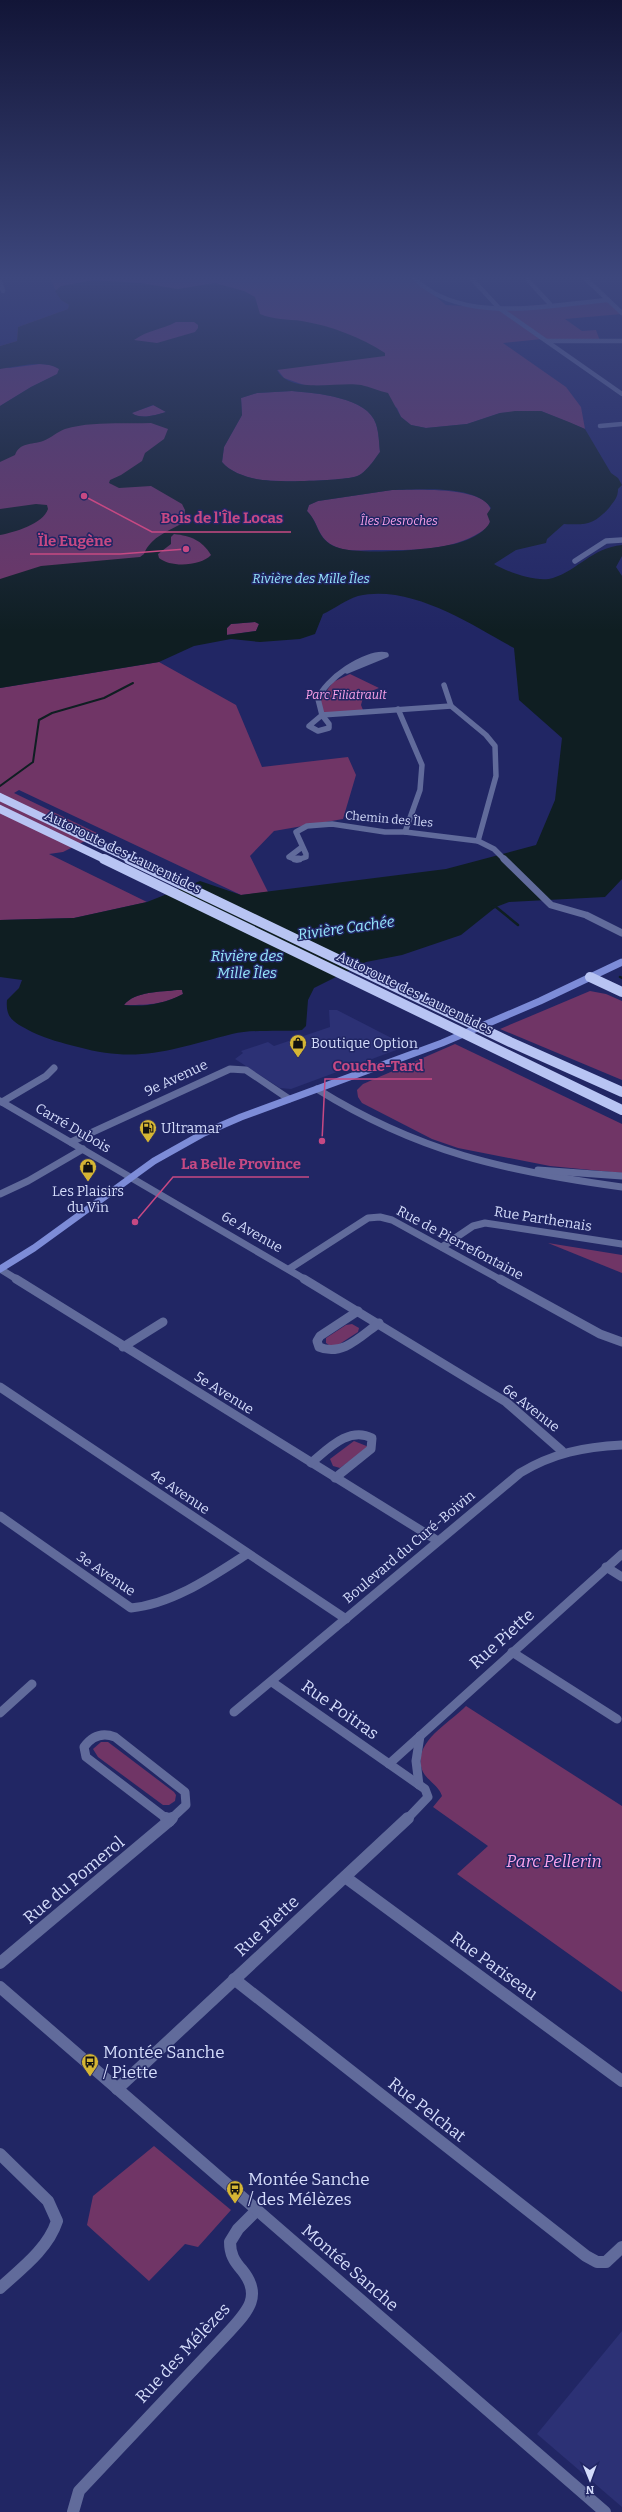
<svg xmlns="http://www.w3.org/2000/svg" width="622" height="2512" font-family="Bitter,serif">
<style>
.built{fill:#2c3175}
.green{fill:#703566}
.water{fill:#0f1e22;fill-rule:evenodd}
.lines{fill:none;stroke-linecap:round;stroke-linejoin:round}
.stream-far1{stroke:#0f1e22;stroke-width:2}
.stream{stroke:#0f1e22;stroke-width:2.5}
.minor-far4{stroke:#616b9b;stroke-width:4.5}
.minor-far3{stroke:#616b9b;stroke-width:5.5}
.minor-far2{stroke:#616b9b;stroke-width:7}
.minor-far1{stroke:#616b9b;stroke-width:9}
.minor{stroke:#616b9b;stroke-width:12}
.tertiary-far1{stroke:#616b9b;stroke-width:7}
.tertiary{stroke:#616b9b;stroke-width:12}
.secondary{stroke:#7d8cd8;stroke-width:7}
.motorway-far1{stroke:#b8c4f3;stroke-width:8}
.motorway{stroke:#b8c4f3;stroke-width:10}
.labels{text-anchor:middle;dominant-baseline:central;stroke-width:3;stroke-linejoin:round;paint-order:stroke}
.far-park-label{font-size:12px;font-style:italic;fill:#fca2ea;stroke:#212664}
.far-street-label{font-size:12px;fill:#d4dcfb;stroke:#212664}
.far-water-label{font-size:13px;font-style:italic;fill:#96e7fa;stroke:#212664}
.street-label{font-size:14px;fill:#d4dcfb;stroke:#212664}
.poi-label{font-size:14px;fill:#d4dcfb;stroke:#212664;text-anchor:start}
.water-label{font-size:15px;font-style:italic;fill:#96e7fa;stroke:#212664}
.near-street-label{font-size:17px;fill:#d4dcfb;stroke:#212664}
.near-park-label{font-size:17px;font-style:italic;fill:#fca2ea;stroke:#212664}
.near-poi-label{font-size:17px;fill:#d4dcfb;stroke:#212664;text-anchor:start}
.leader{fill:none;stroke:#c64983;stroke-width:1.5}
.callout-dot{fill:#c64983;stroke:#212664;stroke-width:1.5}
.callout-label{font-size:15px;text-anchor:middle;font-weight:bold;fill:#c64983;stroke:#212664;stroke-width:3;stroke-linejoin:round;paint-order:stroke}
</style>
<rect width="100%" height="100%" fill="#212664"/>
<!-- built -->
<g class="built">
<polygon points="329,1010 337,1010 407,1046 291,1089 280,1088 235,1059 243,1053 241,1051 268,1042 274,1046 330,1027"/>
<polygon points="622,2331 622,2507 537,2434"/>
</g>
<!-- green -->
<g class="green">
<polygon points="50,279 415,279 446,305 499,308 608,300 622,314 565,319 582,331 596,330 600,341 542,339 503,343 566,387 581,407 585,429 541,411 500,413 467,424 426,428 411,425 401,417 397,408 361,385 307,386 284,378 277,369 286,368 0,346 17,341 18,327 68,309 69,305 61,300"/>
<polygon points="40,364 51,365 60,369 58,374 31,387 0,406 0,366 10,368"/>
<path d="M292,391C315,393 368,397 376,424C379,433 379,443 380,452C374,460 365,475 354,477C335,481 275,483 256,479C245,477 229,471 222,462L224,447L242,415L241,398L257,393Z"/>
<path d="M154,405L166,412C156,415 141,420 131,413Z"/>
<polygon points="168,417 227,542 211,568 0,591 0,450 60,420"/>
<path d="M392,490C411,490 492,485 491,513C490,519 491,525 485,529C454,552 411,550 374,550C361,550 348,552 336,547C316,538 320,524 307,511L309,505L318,501Z"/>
<polygon points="255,622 259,624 256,631 226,635 227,628 231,624"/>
<polygon points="159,662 236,705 262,767 348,757 356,775 343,819 274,831 250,856 268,892 241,895 19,790 14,793 99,834 63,852 49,854 147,902 74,918 0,920 0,688"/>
<polygon points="350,674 379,688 364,694 361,705 363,710 323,715 320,700 333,682"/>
<path d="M177,990H182L183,994C163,1005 146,1005 124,1005C135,991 161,992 177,990Z"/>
<polygon points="590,991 606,994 622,1001 622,1080 500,1029"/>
<polygon points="455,1044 622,1124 622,1173 550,1166 458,1148 432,1139 362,1103 358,1097 357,1090 363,1084"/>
<polygon points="548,1243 622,1255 622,1273"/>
<polygon points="352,1324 359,1328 358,1332 338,1345 329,1345 326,1343 326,1338 346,1325"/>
<polygon points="354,1441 369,1447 340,1468 333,1466 330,1459"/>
<path d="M466,1706L622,1806V1992L457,1874L488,1846L433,1807L442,1796C439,1786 428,1781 423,1772C410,1743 450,1723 466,1706Z"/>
<polygon points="101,1742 108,1742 174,1792 176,1795 175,1801 169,1805 163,1805 98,1757 93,1749"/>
<polygon points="154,2146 231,2210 198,2247 185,2244 149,2281 87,2225 93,2196"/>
</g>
<!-- water -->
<g class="water">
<path d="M93,280L140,283L178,289L215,283L244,291L255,297L260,314C274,320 287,319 302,321C331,326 361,337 385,353V356L277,370C290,395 339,381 361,385C370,387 379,391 388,393L401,417L411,425L426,428L467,424L500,413L515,411H541L569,422L585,429L611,473L618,478L622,485L618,489C618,498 614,501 609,508C593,525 587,525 564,524L547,539L546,543L516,550L494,564C507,572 538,583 553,578C578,570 592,548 622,545V556L616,567L622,576V879L605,897L509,902L496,907L461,935L402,955L366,962L314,988L308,1000L306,1026L302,1030C280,1032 253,1029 232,1034C173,1049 139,1064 78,1047C62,1043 47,1039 32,1032C16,1023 5,1020 7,1000L19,988L22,980L0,977V920L74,918L147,902L200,881L241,895L446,869L536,845L555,800L562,738L519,700L514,648C470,624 411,584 358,596C347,599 334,609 323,614L315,634L300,639L260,642L231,639L194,646L159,662L0,688V579L41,566L140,557L144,554C151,536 170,531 184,522L185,510L182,504L151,486L119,488L109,483L110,480L121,475L142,461L145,453L164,439L168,429L151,423C124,424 91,421 65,429C57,432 51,438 43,441C31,445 20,442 15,455L0,462V406L31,387L57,374L59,369C42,359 19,367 0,369V346L17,341L18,327L68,309L69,305L61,300L55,291L61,286ZM176,322H194L198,325V328L195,332L157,343L134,340C148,330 161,330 176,322ZM292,391C315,393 368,397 376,424C379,433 379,443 380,452C374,460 365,475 354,477C335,481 275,483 256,479C245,477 229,471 222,462L224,447L242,415L241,398L257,393ZM153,405L166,412C156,415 141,420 132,413ZM392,490C417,490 475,484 491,508L487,514L490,522C486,531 473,538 464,541C442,550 357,556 336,547C316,539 320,524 307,511L309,505L318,501ZM174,534C191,536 202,540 211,555C201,566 171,568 159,558L158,554L171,544V537ZM255,622L259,624L256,631L227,635V628L231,624ZM177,990H182L183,994C164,1004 145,1007 124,1005C135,991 161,992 177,990Z"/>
<path d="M36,504L47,505L48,509C43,524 15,532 0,535V509Z"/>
</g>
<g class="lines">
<!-- stream-far1 -->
<polyline class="stream-far1" points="0,786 33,762 39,720 52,713 104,698 133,683"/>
<!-- stream -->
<g class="stream">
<polyline points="492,907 496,907 518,925"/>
<polyline points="620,977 622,978"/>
</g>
<!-- minor-far4 -->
<g class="minor-far4">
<path d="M415,279C462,325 548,305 608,300"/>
<polyline points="472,279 499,308 622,394"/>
<polyline points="527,279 550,304"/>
<polyline points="586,279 622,313"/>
<polyline points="0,281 3,291"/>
<polyline points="547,341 622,341"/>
<polyline points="600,426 622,424"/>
</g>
<!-- minor-far3 -->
<g class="minor-far3">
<polyline points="575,561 606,541 622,540"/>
<path d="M347,671L386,655C366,651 324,680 318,699L322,715L451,706"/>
<polyline points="444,685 451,706 486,735 495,746 496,776 478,841"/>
<polyline points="398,709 422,765 420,790 405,832"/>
<polygon points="322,715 329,724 329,728 318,731 309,726"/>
<polyline points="302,847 289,857 297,860 306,857 306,854 296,832 307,826 332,824 385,832 405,832 478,841 494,849 505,860"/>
</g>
<!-- minor-far2 -->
<g class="minor-far2">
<polyline points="295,859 299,859"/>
<polyline points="504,859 551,905 586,915 622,933"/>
<polyline points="0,1101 306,1280"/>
<polyline points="2,1102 46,1076 54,1068"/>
<polyline points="71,1142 230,1069 246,1070 289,1099"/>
<polyline points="0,1194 28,1181 83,1149"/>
<polyline points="442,1247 473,1226 485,1223 622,1244"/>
<polyline points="0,1269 18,1280"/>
<polyline points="289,1269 368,1218 380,1217 392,1220 501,1280"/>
</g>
<!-- minor-far1 -->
<g class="minor-far1">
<polyline points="16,1279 438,1541"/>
<polyline points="304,1279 506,1402 562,1451"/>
<polyline points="500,1279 600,1334 622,1342"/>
<path d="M358,1311L320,1336L317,1341L319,1347C342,1357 361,1336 379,1323"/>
<polyline points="123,1347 163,1322"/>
<polyline points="0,1387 346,1619"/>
<path d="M311,1463C328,1449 349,1426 372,1438L371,1449L335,1478"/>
<path d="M0,1516L131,1608C173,1604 213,1576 247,1554"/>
<polyline points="606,1567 622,1577"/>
<polyline points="512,1652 617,1719"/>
<polyline points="272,1682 425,1789 428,1797 407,1819"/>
<path d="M234,1712L520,1473C553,1453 584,1447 622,1445"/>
<polyline points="0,1713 32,1684"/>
<polyline points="389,1764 622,1554"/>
<polyline points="419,1785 416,1761 420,1736"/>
<path d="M167,1819L86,1757L84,1747C92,1736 102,1732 115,1737L185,1792L186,1805L171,1819"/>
</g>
<!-- minor -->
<g class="minor">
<polyline points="166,1818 169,1821"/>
<polyline points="169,1821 172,1818"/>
<polyline points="345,1877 622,2081"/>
<polyline points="0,1963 169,1821"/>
<polyline points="234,1979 586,2256 597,2262 606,2262 622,2247"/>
<polyline points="117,2089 408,1818"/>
<path d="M0,2154L48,2201L57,2221C48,2249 21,2269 0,2288"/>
<path d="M73,2512L79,2491L226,2335C246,2313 264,2297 242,2270C234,2261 230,2254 230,2242L238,2229L257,2210"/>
</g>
<!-- tertiary-far1 -->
<g class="tertiary-far1">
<path d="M317,1089C418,1152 505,1171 622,1187"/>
<polyline points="538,1170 622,1176"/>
</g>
<!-- tertiary -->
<polyline class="tertiary" points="0,1987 605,2512"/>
<!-- secondary -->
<polyline class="secondary" points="0,1269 34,1248 154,1161 204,1133 241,1117 442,1043 540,1001 622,962"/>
<!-- motorway-far1 -->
<g class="motorway-far1">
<polyline points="0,797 132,860"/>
<polyline points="0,809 106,860"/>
</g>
<!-- motorway -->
<g class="motorway">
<polyline points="104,859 622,1110"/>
<polyline points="129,859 510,1042 622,1092"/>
<polyline points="590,977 622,992"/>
</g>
</g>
<!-- sky -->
<linearGradient id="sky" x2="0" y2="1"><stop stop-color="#121537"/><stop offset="0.44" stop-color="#3d477d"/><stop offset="1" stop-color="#3d477d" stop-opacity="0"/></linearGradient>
<rect width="622" height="631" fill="url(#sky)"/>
<!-- icons -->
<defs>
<g id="shop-pin" transform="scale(0.9)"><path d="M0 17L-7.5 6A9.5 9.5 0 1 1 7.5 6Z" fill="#d5b534" stroke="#212664"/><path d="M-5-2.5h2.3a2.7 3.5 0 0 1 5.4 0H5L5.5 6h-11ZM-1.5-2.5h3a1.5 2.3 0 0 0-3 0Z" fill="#111"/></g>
<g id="fuel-pin" transform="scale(0.9)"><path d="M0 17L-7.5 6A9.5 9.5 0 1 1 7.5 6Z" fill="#d5b534" stroke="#212664"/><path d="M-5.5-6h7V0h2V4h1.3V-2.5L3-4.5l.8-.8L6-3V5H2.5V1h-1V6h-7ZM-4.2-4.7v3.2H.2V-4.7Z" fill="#111"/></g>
<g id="bus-pin" transform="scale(0.9)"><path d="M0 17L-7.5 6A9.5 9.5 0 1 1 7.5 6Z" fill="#d5b534" stroke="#212664"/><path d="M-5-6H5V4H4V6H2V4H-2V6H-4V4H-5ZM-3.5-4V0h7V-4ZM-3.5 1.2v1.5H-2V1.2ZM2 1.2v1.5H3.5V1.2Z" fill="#111"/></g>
</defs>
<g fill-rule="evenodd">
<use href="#shop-pin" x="298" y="1043"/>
<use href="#fuel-pin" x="148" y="1128"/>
<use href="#shop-pin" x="88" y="1167"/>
<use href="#bus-pin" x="90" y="2062"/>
<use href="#bus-pin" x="235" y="2189"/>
</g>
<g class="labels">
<!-- far-park labels -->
<g class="far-park-label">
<text x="399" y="521">Îles Desroches</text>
<text x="346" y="695">Parc Filiatrault</text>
</g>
<!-- far-street labels -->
<g class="far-street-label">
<text transform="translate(389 819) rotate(5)">Chemin des Îles</text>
</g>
<!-- far-water labels -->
<g class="far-water-label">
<text x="311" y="578">Rivière des Mille Îles</text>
</g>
<!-- street labels -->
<g class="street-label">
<text transform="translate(123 852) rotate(26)">Autoroute des Laurentides</text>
<text transform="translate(415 993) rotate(26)">Autoroute des Laurentides</text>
<text transform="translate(176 1078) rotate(-25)">9e Avenue</text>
<text transform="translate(73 1128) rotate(30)">Carré Dubois</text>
<text transform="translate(543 1219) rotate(9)">Rue Parthenais</text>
<text transform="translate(252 1232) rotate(30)">6e Avenue</text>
<text transform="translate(460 1243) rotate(28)">Rue de Pierrefontaine</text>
<text transform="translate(224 1393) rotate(32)">5e Avenue</text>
<text transform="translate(531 1408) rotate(38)">6e Avenue</text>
<text transform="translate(180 1492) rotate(34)">4e Avenue</text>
<text transform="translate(409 1547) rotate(-40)">Boulevard du Curé-Boivin</text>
<text transform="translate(106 1574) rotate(34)">3e Avenue</text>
</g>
<!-- poi labels -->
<g class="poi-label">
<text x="311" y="1043">Boutique Option</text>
<text x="161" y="1128">Ultramar</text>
<text x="88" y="1191" text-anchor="middle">Les Plaisirs<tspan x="88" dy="16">du Vin</tspan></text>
</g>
<!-- water labels -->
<g class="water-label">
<text transform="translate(346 928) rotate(-8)">Rivière Cachée</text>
<text x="247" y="956">Rivière des<tspan x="247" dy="17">Mille Îles</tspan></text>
</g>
<!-- near-street labels -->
<g class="near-street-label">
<text transform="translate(502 1639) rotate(-42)">Rue Piette</text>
<text transform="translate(340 1710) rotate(35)">Rue Poitras</text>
<text transform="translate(74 1880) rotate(-40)">Rue du Pomerol</text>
<text transform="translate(267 1926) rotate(-43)">Rue Piette</text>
<text transform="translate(494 1966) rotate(36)">Rue Pariseau</text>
<text transform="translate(427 2110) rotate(38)">Rue Pelchat</text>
<text transform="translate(350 2268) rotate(41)">Montée Sanche</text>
<text transform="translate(183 2353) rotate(-47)">Rue des Mélèzes</text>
</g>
<!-- near-park labels -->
<g class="near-park-label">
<text x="554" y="1861">Parc Pellerin</text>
</g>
<!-- near-poi labels -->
<g class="near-poi-label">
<text x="103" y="2052">Montée Sanche<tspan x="103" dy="20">/ Piette</tspan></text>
<text x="248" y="2179">Montée Sanche<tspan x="248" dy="20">/ des Mélèzes</tspan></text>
</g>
</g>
<!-- callouts -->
<path class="leader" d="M84 496L152 532H291M186 549L120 554H30M322 1141L325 1079H432M135 1222L173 1177H309"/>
<g class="callout-dot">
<circle cx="84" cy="496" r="4"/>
<circle cx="186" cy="549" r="4"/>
<circle cx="322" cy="1141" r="4"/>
<circle cx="135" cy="1222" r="4"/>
</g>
<g class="callout-label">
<text x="222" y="523">Bois de l'Île Locas</text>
<text x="75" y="546">Ïle Eugène</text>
<text x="378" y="1071">Couche-Tard</text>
<text x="241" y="1169">La Belle Province</text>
</g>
<!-- north arrow -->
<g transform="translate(590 2480) rotate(179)" stroke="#212664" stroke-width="3" paint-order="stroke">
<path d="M0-3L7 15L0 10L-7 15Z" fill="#d4dcfb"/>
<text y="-6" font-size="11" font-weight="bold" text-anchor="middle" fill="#d4dcfb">N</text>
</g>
</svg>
